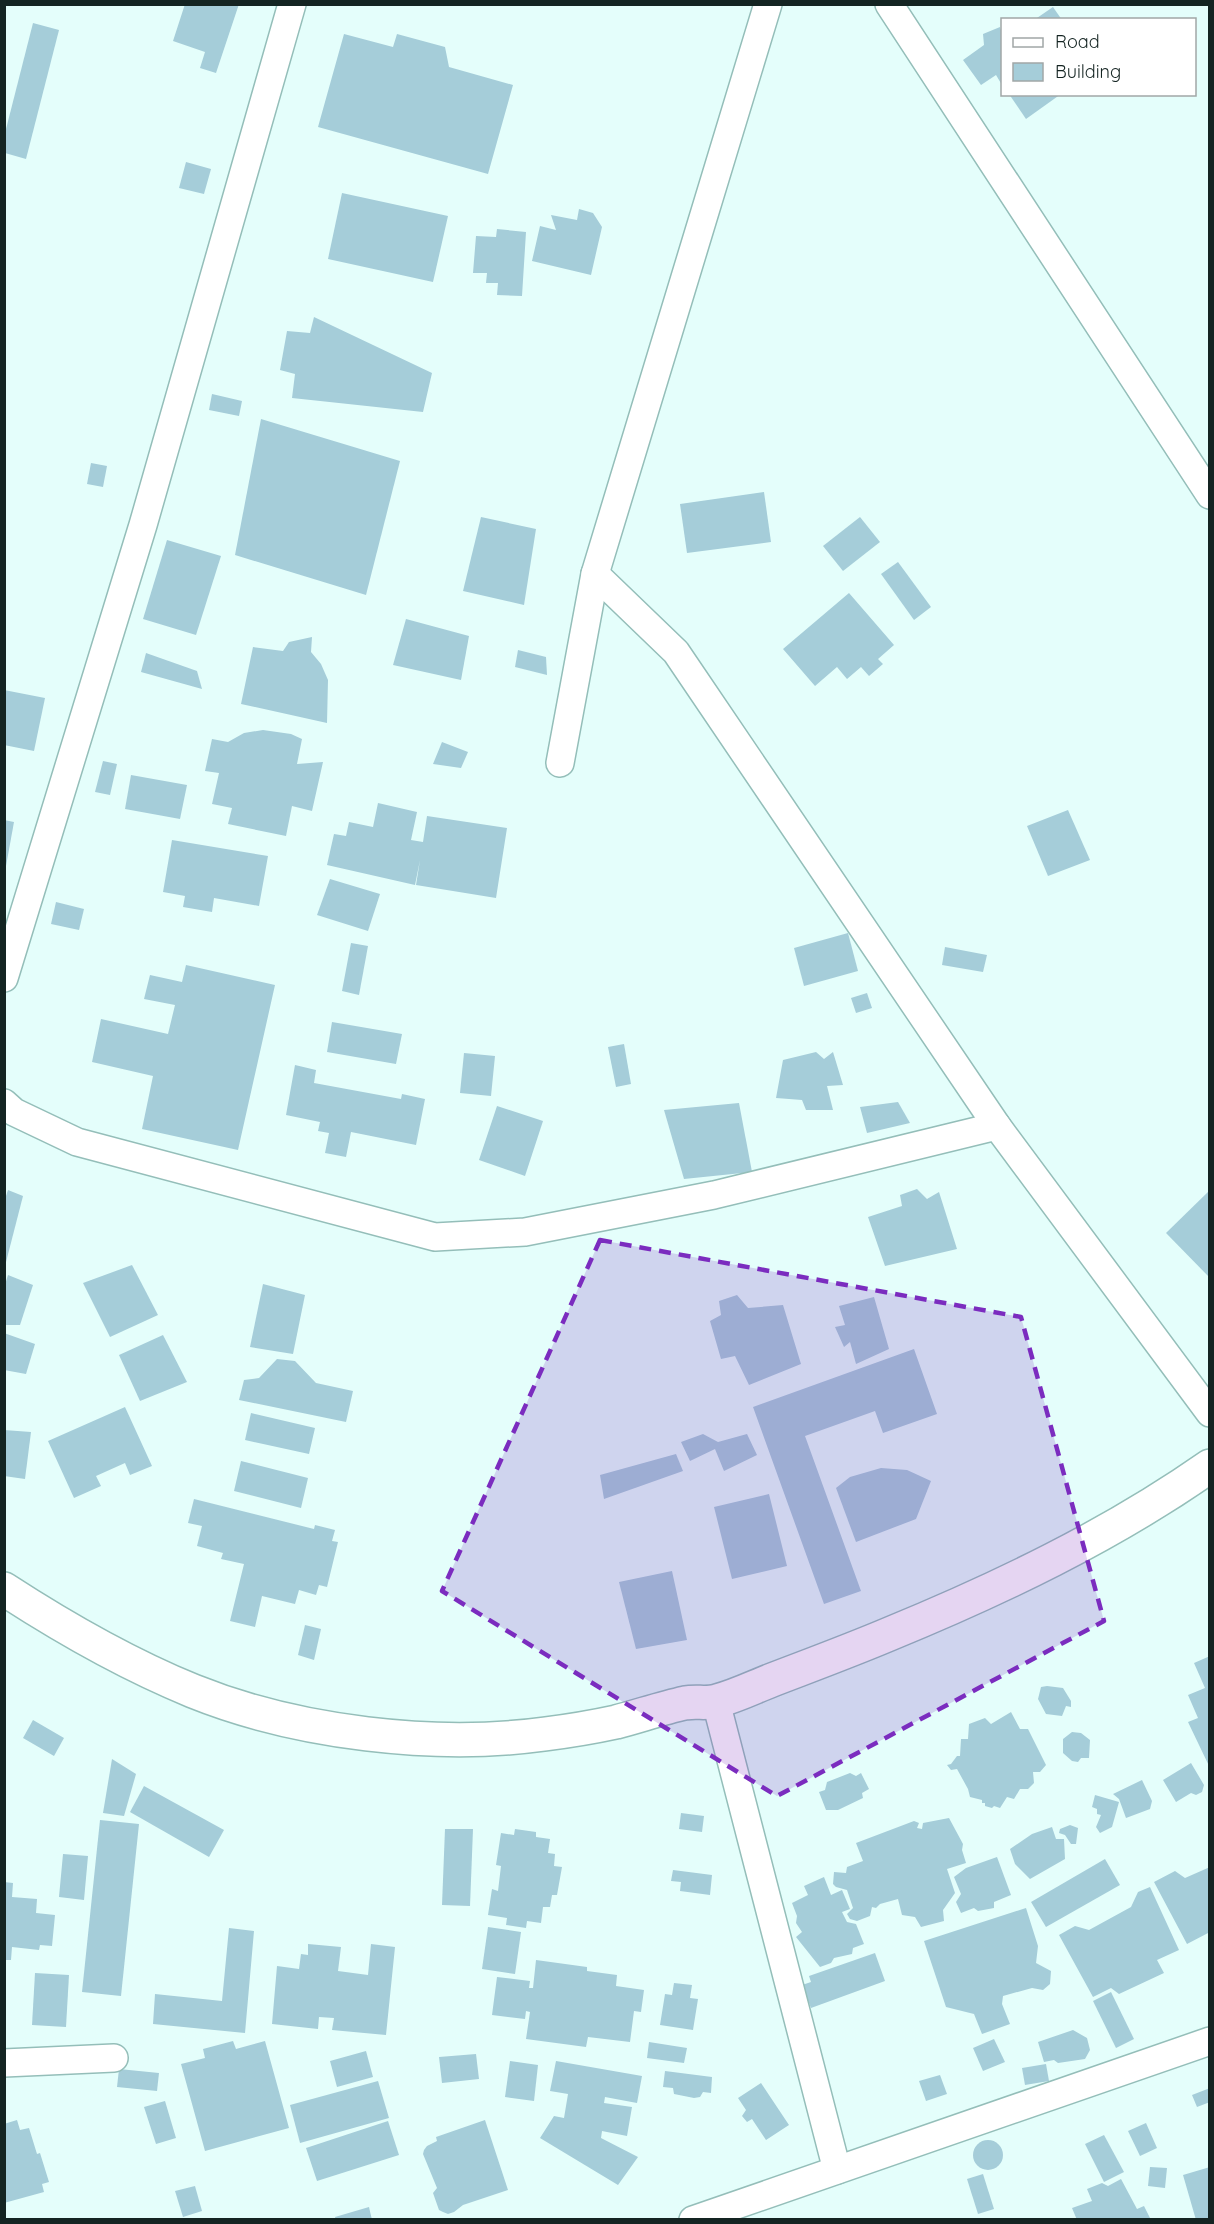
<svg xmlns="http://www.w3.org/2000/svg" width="1214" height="2224" font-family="Quicksand,sans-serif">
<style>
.building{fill:#a5cdd9}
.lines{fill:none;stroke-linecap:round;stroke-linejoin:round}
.street-casing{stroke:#94beb9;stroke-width:30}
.secondary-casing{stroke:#94beb9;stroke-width:36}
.street{stroke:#fff;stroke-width:27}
.secondary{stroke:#fff;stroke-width:33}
.marked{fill:#7b2cbf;fill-opacity:0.2;stroke:#7b2cbf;stroke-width:4.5;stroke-dasharray:12 8;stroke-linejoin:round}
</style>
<rect width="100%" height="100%" fill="#e4fefb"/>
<!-- building -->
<g class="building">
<polygon points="185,4 239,4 216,73 200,68 205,52 173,41"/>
<polygon points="1053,7 1062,20 1034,20"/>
<polygon points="33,23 59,30 26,159 5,153 5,133"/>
<polygon points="1000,27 1002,34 1002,85 996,75 981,85 963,60 984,45 983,34"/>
<polygon points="344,34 393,47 397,34 445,47 449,67 513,85 488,174 318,127"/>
<polygon points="1009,94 1061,94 1026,119"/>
<polygon points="186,162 211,169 204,194 179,188"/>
<polygon points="342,193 448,216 433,282 328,259"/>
<polygon points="579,209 593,213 602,227 591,275 532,261 540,226 556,230 551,215 577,220"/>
<polygon points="497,229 526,232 522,296 497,295 498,283 486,283 487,273 473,273 476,236 496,237"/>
<polygon points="314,317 432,373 423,412 292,398 295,374 280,370 287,331 310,333"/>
<polygon points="212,394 242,401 239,416 209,410"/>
<polygon points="261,419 400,461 366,595 235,555"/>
<polygon points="91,463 107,466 103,487 87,484"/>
<polygon points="764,492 771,542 687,553 680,504"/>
<polygon points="481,517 536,529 524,605 463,591"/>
<polygon points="860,517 880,542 843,571 823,546"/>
<polygon points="167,540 221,556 196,635 143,619"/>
<polygon points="898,562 931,607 914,620 881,574"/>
<polygon points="849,593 894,645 878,659 883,664 869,676 861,667 847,679 837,667 815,686 783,649"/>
<polygon points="406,619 469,636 461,680 393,665"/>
<polygon points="312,637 311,652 321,664 328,680 327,723 241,704 253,647 283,651 289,642"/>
<polygon points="518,650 546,657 547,675 515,667"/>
<polygon points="146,653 197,671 202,689 141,672"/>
<polygon points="4,690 45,698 34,751 4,745"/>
<polygon points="263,730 291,734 302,739 297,764 323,762 312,811 292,806 286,836 228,824 232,808 212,804 219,773 205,771 212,739 228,742 244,733"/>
<polygon points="442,742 468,752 461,768 433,764"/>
<polygon points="103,761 117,764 110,795 95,792"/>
<polygon points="131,775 187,785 180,819 125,809"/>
<polygon points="378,803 417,812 411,840 423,842 427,816 507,828 496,898 416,885 420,860 415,885 327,865 334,834 346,836 349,822 373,827"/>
<polygon points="1068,810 1090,860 1048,876 1027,826"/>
<polygon points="4,820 14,822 6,866 4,866"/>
<polygon points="172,840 268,856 259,906 214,898 212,912 183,907 185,896 163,892"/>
<polygon points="330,879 380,894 368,931 317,915"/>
<polygon points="56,902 84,909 79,930 51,924"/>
<polygon points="848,933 858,971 804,986 794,948"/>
<polygon points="351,943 368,946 359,995 342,991"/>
<polygon points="945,947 987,955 983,972 942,965"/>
<polygon points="186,965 275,985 238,1150 142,1129 153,1076 92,1062 101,1019 168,1034 175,1005 144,999 150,975 182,982"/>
<polygon points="867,993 872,1008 856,1013 851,998"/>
<polygon points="332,1022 402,1034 396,1064 327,1052"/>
<polygon points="624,1044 631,1084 616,1087 608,1047"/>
<polygon points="816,1052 824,1059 833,1052 843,1085 827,1086 833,1110 806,1110 802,1100 776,1098 783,1060"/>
<polygon points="464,1053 495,1056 491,1096 460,1093"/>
<polygon points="295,1065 316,1070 314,1083 401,1099 402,1094 425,1099 416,1145 351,1132 346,1157 325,1153 329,1133 318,1131 320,1122 286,1115"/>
<polygon points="898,1102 910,1123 867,1133 860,1107"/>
<polygon points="739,1103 752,1172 684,1179 664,1110"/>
<polygon points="497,1106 543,1121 525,1176 479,1160"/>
<polygon points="917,1189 927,1199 939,1192 957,1249 885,1266 868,1217 902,1206 900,1195"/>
<polygon points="8,1190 23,1196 5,1266 4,1202"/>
<polygon points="1210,1190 1210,1278 1166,1233"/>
<polygon points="132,1265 158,1315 110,1337 83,1283"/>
<polygon points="8,1275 33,1285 20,1325 4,1325 4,1288"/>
<polygon points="263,1284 305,1295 293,1354 250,1347"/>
<polygon points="737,1295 748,1308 783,1305 801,1364 749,1385 735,1356 721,1359 710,1321 721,1315 719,1301"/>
<polygon points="874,1297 889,1349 856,1364 850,1342 844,1347 835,1327 845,1325 839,1306"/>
<polygon points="4,1333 35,1344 26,1374 4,1370"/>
<polygon points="163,1335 187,1382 140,1401 119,1355"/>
<polygon points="914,1349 937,1414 883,1433 875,1411 805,1436 861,1591 824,1604 753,1407"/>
<polygon points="277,1359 295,1361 316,1383 353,1391 346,1422 239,1400 244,1380 259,1378"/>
<polygon points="125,1407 152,1466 130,1475 125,1463 96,1476 101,1486 74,1498 48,1441"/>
<polygon points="251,1413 315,1428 309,1454 245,1440"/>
<polygon points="4,1430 31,1432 25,1479 4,1476"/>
<polygon points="703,1434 718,1442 747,1434 757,1455 724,1471 715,1449 690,1461 681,1442"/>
<polygon points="676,1454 683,1471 604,1499 600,1475"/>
<polygon points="241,1461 308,1478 301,1508 234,1491"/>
<polygon points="881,1468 907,1470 931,1481 916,1519 856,1542 836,1488 850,1477"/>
<polygon points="769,1494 787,1566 732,1579 714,1507"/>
<polygon points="194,1499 314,1529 315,1525 335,1530 332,1541 338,1542 327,1587 319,1585 316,1595 299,1590 295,1604 262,1596 255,1627 230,1621 244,1564 221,1559 223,1553 197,1546 202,1526 188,1523"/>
<polygon points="672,1571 687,1640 636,1649 619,1582"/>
<polygon points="305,1625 321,1629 314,1660 298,1655"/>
<polygon points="1210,1656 1210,1768 1188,1722 1198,1718 1188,1695 1205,1688 1194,1663"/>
<polygon points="1047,1686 1063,1688 1071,1701 1071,1707 1066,1706 1062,1716 1046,1714 1038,1699 1041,1687"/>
<polygon points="1011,1712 1020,1729 1028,1729 1046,1765 1040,1772 1033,1772 1034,1783 1028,1789 1020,1789 1014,1799 1007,1797 1000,1808 994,1806 992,1808 985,1806 985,1803 982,1803 982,1800 970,1797 968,1789 957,1769 951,1770 947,1765 951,1764 957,1756 960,1756 961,1739 968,1739 969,1724 985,1718 991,1724"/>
<polygon points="33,1720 64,1738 54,1756 23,1738"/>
<polygon points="1072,1732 1081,1733 1090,1740 1089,1758 1081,1758 1078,1762 1072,1761 1063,1753 1063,1739"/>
<polygon points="112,1759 136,1774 124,1816 103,1813"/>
<polygon points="1191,1763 1204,1785 1202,1792 1196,1795 1191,1793 1176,1802 1163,1780"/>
<polygon points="850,1773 856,1776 861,1773 869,1789 862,1793 863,1798 838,1810 826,1810 819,1792 825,1790 827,1782"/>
<polygon points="1142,1780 1152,1801 1150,1809 1126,1818 1119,1799 1113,1794"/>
<polygon points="144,1786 224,1830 209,1857 130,1812"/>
<polygon points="1095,1795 1119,1802 1112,1827 1100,1833 1096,1827 1101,1815 1097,1814 1097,1809 1092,1807"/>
<polygon points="681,1813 704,1816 702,1832 679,1829"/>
<polygon points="949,1818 963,1844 962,1850 966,1863 947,1869 955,1893 943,1910 944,1921 921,1927 915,1917 902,1915 898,1899 880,1904 876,1908 872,1907 870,1916 857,1921 850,1919 847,1914 853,1908 847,1890 836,1887 833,1884 834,1872 846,1873 847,1867 863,1861 856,1843 914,1821 919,1823 917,1828 922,1829 923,1823"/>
<polygon points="100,1820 139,1824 121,1996 82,1992"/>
<polygon points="1070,1825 1078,1828 1076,1844 1071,1844 1065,1835 1059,1833 1060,1829"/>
<polygon points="1052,1827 1056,1839 1064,1839 1065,1859 1030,1879 1015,1864 1010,1849 1032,1834"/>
<polygon points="445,1829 473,1829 470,1906 442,1905"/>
<polygon points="515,1829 536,1832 536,1837 550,1839 548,1853 555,1854 554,1866 562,1867 557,1895 552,1895 550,1907 543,1907 541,1923 527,1921 526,1928 506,1925 507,1918 488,1915 492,1889 498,1891 501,1866 496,1865 501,1833 514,1835"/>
<polygon points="63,1854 88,1856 84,1900 59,1897"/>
<polygon points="997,1857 1011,1895 994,1902 994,1908 978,1911 974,1908 961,1913 956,1902 961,1894 954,1877 966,1868"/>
<polygon points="1105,1859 1120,1885 1046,1927 1031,1902"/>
<polygon points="1210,1867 1210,1932 1187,1944 1154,1882 1175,1871 1185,1878"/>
<polygon points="673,1870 712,1875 710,1895 680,1891 681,1882 671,1881"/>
<polygon points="824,1877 831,1895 842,1890 850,1909 842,1912 847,1922 856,1924 864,1944 853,1948 852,1954 834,1958 831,1963 820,1967 796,1937 802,1932 796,1923 797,1916 792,1903 808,1895 804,1886"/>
<polygon points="4,1882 13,1883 12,1897 37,1899 36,1913 55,1915 52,1946 40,1945 39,1950 12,1947 11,1960 4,1960"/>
<polygon points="1150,1887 1179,1950 1157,1960 1164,1973 1119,1994 1111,1988 1093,1997 1059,1935 1075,1926 1089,1930 1131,1907 1138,1892"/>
<polygon points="1026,1908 1038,1946 1036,1963 1051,1971 1050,1984 1043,1990 1032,1988 1003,1996 1002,2004 1010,2024 982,2034 974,2014 946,2007 924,1941"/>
<polygon points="488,1927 521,1932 515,1974 482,1969"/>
<polygon points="229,1928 254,1931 245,2033 153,2024 155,1994 222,2001"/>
<polygon points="308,1944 341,1947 338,1971 368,1975 371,1944 395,1947 386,2035 332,2030 334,2018 319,2017 318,2029 272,2024 277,1966 299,1969 301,1954 308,1955"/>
<polygon points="875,1953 885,1981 811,2008 802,1985 811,1982 809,1976"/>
<polygon points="536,1960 587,1967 587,1971 617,1975 616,1986 644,1990 641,2012 634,2011 630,2042 588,2037 586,2047 526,2039 530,2012 526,2011 525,2019 492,2015 497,1977 530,1981 529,1988 533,1988"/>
<polygon points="35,1973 69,1975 66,2027 32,2025"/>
<polygon points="674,1983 692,1985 690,1998 698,1999 693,2030 660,2025 665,1994 672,1995"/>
<polygon points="1111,1992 1134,2039 1116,2048 1093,2001"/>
<polygon points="1073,2030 1087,2038 1090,2050 1085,2059 1058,2063 1054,2060 1044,2062 1038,2042"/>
<polygon points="994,2039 1005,2062 983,2071 973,2048"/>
<polygon points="233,2041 236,2049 265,2041 289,2128 205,2151 181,2064 205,2058 203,2049"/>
<polygon points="649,2042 687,2048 684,2063 647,2058"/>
<polygon points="366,2051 373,2077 337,2087 330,2061"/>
<polygon points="476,2054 479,2079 442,2083 439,2057"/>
<polygon points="510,2061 538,2065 534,2101 505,2097"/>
<polygon points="556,2061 642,2076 637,2103 605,2097 604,2103 632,2107 627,2136 602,2131 601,2138 638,2157 618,2185 540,2138 554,2116 564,2118 568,2094 550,2091"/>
<polygon points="1046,2064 1049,2081 1025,2085 1022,2068"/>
<polygon points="119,2069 159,2073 157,2091 117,2087"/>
<polygon points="665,2071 712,2077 711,2093 703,2092 700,2097 694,2098 674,2094 673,2088 663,2087"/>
<polygon points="940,2075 947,2094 926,2101 919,2081"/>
<polygon points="378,2081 389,2118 300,2143 290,2105"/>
<polygon points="761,2083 789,2125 766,2140 752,2119 747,2122 742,2116 746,2110 738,2098"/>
<polygon points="1210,2088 1210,2102 1197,2107 1192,2095"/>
<polygon points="165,2101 176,2138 156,2144 144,2107"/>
<polygon points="17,2120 20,2130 29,2128 37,2154 40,2153 49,2182 42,2184 44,2192 4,2203 4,2124"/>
<polygon points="485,2120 508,2190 463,2205 454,2212 448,2214 443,2212 439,2210 433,2193 437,2188 423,2154 424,2150 427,2146 437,2141 436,2137"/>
<polygon points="388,2121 399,2155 317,2181 306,2148"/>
<polygon points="1146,2123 1157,2148 1140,2156 1128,2131"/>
<polygon points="1104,2135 1124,2172 1104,2182 1085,2144"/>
<circle cx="988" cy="2155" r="15"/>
<polygon points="1150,2167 1167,2168 1165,2188 1148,2186"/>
<polygon points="1210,2167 1210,2220 1196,2220 1183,2175"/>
<polygon points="983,2174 994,2209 978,2214 967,2179"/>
<polygon points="1121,2179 1137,2209 1144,2206 1151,2220 1077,2220 1072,2208 1092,2201 1087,2189 1102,2183 1108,2186"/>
<polygon points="195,2186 202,2211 183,2217 175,2191"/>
<polygon points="369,2207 372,2220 336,2220 335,2217"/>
</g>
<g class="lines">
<!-- street casing -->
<g class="street-casing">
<g id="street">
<polyline points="889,4 1210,495"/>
<polyline points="595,574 676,652 997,1126 1210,1413"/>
<polyline points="560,763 595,574 768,4"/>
<polyline points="4,978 143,525 292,4"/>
<polyline points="4,1103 14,1112 77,1142 435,1237 525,1232 714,1195 997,1126"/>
<polyline points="716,1702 837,2170"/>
<polyline points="4,2063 114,2058"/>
<polyline points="693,2220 1210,2041"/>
</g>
</g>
<!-- secondary casing -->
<g class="secondary-casing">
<path id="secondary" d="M4,1589C64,1628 127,1664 193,1691C297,1733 435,1749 545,1734C569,1731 593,1727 616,1722C639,1716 662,1708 685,1703C696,1701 707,1704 717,1701C736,1696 754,1687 772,1680C811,1665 849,1651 887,1635C999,1589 1110,1536 1210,1466"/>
</g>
<!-- street -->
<use href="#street" class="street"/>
<!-- secondary -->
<use href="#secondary" class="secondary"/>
</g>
<!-- marked area -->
<path class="marked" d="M600,1240L1021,1317L1104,1621L777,1796L442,1591Z"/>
<!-- border -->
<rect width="1214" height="2224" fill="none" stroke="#142422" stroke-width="12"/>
<!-- legend -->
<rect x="1001" y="18" width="195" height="78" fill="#ffffff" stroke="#a1a7a7" stroke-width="1.5"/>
<rect x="1013" y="38" width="30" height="9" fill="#ffffff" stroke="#a1a7a7" stroke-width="1.5"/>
<text x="1055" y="48" font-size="18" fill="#142422">Road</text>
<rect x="1013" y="63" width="30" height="18" fill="#a5cdd9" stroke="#a1a7a7" stroke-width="1.5"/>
<text x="1055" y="78" font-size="18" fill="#142422">Building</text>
</svg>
